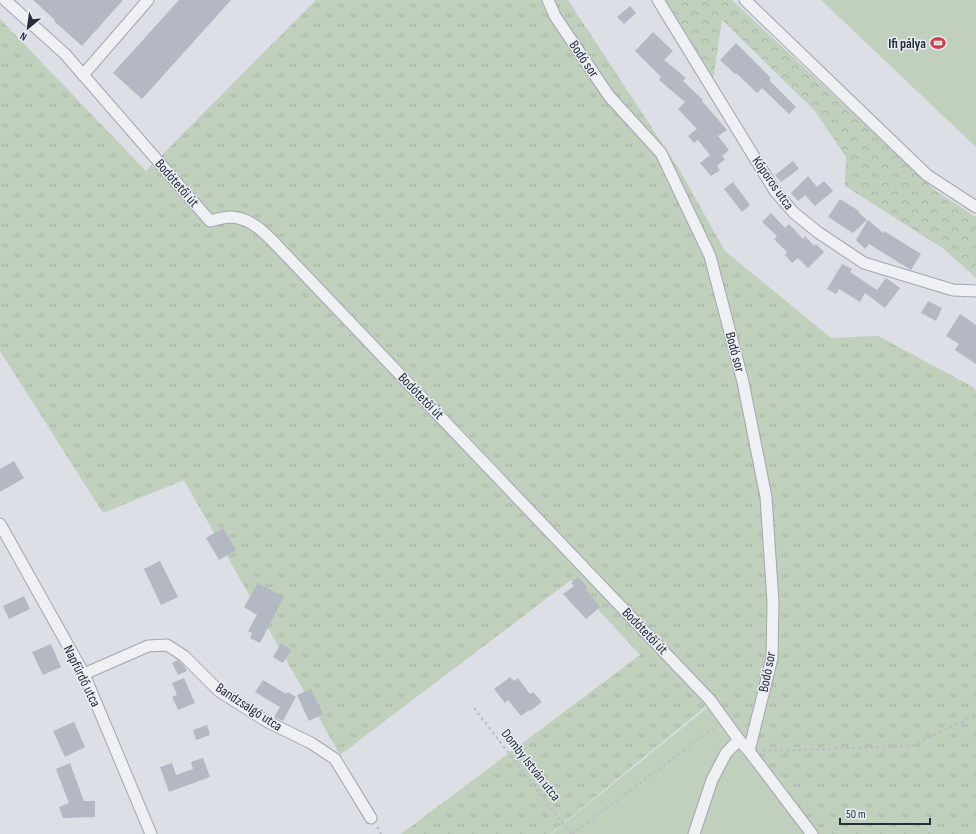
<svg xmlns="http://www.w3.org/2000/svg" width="976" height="834" font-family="'Sofia Sans Condensed',sans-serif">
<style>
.grass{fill:url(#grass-tufts)}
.park{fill:url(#park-crowns)}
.garden{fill:#c1cfbd}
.building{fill:#b3b8c2}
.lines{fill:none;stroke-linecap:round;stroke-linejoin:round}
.street-casing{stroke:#a2a6af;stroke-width:13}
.path{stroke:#babdc4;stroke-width:2;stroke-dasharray:3 3;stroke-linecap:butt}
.street{stroke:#eef0f4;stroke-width:11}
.labels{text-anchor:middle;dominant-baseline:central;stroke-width:3;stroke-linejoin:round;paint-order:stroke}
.poi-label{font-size:14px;font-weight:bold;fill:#262d3b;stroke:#ebeef3;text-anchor:end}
.street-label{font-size:14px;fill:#262d3b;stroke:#ebeef3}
</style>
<defs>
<pattern id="grass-tufts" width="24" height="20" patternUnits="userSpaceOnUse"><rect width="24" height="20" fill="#c1cfbd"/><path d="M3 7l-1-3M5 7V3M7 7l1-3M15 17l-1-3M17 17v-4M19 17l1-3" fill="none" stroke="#a6b2a3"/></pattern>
<pattern id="park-crowns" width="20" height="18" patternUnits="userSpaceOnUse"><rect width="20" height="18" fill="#c1cfbd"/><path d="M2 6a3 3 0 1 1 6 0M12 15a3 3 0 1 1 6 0" fill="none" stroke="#a6b2a3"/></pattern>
</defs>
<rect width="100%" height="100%" fill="#dcdfe6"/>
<!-- grass -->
<polygon class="grass" points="316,0 568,0 679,169 725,251 831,338 878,336 973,387 976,391 976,834 808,834 709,704 550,834 401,834 640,655 571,580 340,755 184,480 103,513 0,351 0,19 146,171"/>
<!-- park -->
<polygon class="park" points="660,0 732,0 936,191 976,217 976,278 944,249 845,186 846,157 814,110 722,20 713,81"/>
<!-- garden -->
<g class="garden">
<polygon points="821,0 976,0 976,147"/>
<polygon points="708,707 806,834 551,834"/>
</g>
<!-- building -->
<g class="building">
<polygon points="33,0 123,0 82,46 54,21 55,20"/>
<polygon points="179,0 231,0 142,99 113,73"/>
<polygon points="630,6 636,13 624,24 617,17"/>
<polygon points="653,32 673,51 664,60 686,78 683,81 703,100 702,101 727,130 718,136 729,150 722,156 725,159 717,166 720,170 711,176 700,163 710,155 698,140 694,143 688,136 697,129 678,109 685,102 659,80 661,77 635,51"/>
<polygon points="736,43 771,78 769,80 796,107 789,114 762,88 757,93 736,73 735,74 720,60"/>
<polygon points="793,161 799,169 781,182 775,175"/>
<polygon points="808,176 817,187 824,181 833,191 815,206 805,195 798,201 791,193"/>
<polygon points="733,182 750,205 742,212 724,189"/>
<polygon points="840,199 859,211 858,212 867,220 853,233 828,217"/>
<polygon points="771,213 785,228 789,224 803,239 805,236 814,246 816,244 824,252 808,268 798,258 792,263 785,255 787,252 774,239 777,236 762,222"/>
<polygon points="868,220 883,233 884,231 921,254 911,270 869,244 865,249 856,240"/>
<polygon points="842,264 852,269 850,272 877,290 886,278 900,288 885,308 865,293 860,302 839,289 836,294 827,289"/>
<polygon points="928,301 942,308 936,321 921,313"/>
<polygon points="960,314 976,325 976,364 955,350 959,344 946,336"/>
<polygon points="14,461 24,478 0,492 0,469"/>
<polygon points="223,528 236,550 219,560 206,538"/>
<polygon points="160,561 178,597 161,605 144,569"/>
<polygon points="578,577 587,587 585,589 600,607 586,619 563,594 574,586 571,583"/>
<polygon points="258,583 284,597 260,643 250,638 252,633 248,631 257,615 244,607"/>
<polygon points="24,596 30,609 9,619 3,606"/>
<polygon points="281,643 291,650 283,663 273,657"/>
<polygon points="51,644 61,667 43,675 32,652"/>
<polygon points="178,660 184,666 187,671 178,675 172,663"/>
<polygon points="510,677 514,681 518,678 530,694 533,692 542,702 530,711 529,710 521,716 508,700 505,703 494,689"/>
<polygon points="184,678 195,703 178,710 172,697 177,695 172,683"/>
<polygon points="263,680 286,694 288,692 296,697 283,721 274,717 280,707 255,692"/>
<polygon points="311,689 323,714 309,721 297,695"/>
<polygon points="74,722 85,747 65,757 53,731"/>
<polygon points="207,725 210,735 196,740 193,730"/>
<polygon points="203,758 210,777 169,792 160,767 172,763 176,775 193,769 191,762"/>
<polygon points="70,763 84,801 95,801 95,817 63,818 59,807 69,803 56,769"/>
</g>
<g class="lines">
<!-- street casing -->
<g class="street-casing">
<g id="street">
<path d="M5,0L65,54L210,221C217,219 225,217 232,217C256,219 271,240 287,256L710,700L739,740L749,751L812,834"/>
<polyline points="548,0 555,16 609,96 661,153 710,256 743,382 766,497 773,602 772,658 749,751"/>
<polyline points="658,0 775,191 794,213 819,233 864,263 953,290 976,291"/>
<polyline points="745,0 927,175 976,207"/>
<polyline points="83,75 148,0"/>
<polyline points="0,524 84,674 151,834"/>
<polyline points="84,674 148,646 167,645 184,656 219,691 268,722 311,743 335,759 371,818"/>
<polyline points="694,834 712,780 726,753 739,740"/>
</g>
</g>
<!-- path -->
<g class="path">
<polyline points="474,708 571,834"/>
<polyline points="762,751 910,746 976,715"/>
<polyline points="377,827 381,834"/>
<polyline points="572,834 715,727"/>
</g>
<!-- street -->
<use href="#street" class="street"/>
</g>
<!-- icons -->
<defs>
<g id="stadium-bare" transform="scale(1.2)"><path d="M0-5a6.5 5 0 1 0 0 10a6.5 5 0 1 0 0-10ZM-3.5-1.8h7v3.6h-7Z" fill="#ca4153" stroke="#ebeef3" stroke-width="2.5" paint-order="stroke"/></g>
</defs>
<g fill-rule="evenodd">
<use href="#stadium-bare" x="938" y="43"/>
</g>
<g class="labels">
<!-- poi labels -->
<g class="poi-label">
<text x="926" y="43">Ifi pálya</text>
</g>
<!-- street labels -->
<g class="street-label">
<text transform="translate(584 59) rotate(56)">Bodó sor</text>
<text transform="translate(177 183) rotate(49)">Bodótetői út</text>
<text transform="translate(773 183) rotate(55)">Kőporos utca</text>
<text transform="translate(735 352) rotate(75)">Bodó sor</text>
<text transform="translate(421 396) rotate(46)">Bodótetői út</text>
<text transform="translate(645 631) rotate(46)">Bodótetői út</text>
<text transform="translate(767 672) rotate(-79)">Bodó sor</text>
<text transform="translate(82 676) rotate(64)">Napfürdő utca</text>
<text transform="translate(249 707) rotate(33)">Bandzsalgó utca</text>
<text transform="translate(531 765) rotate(52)">Domby István utca</text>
</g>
</g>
<!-- north arrow -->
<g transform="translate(28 28) rotate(209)" stroke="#ebeef3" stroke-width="3" paint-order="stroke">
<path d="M0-3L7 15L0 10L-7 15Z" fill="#262d3b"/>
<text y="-6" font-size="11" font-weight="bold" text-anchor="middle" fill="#262d3b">N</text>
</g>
<!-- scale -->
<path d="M840 818v6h90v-6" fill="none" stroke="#262d3b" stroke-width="2"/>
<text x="846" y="818" font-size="12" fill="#262d3b" stroke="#ebeef3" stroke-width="3" paint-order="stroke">50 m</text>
</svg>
